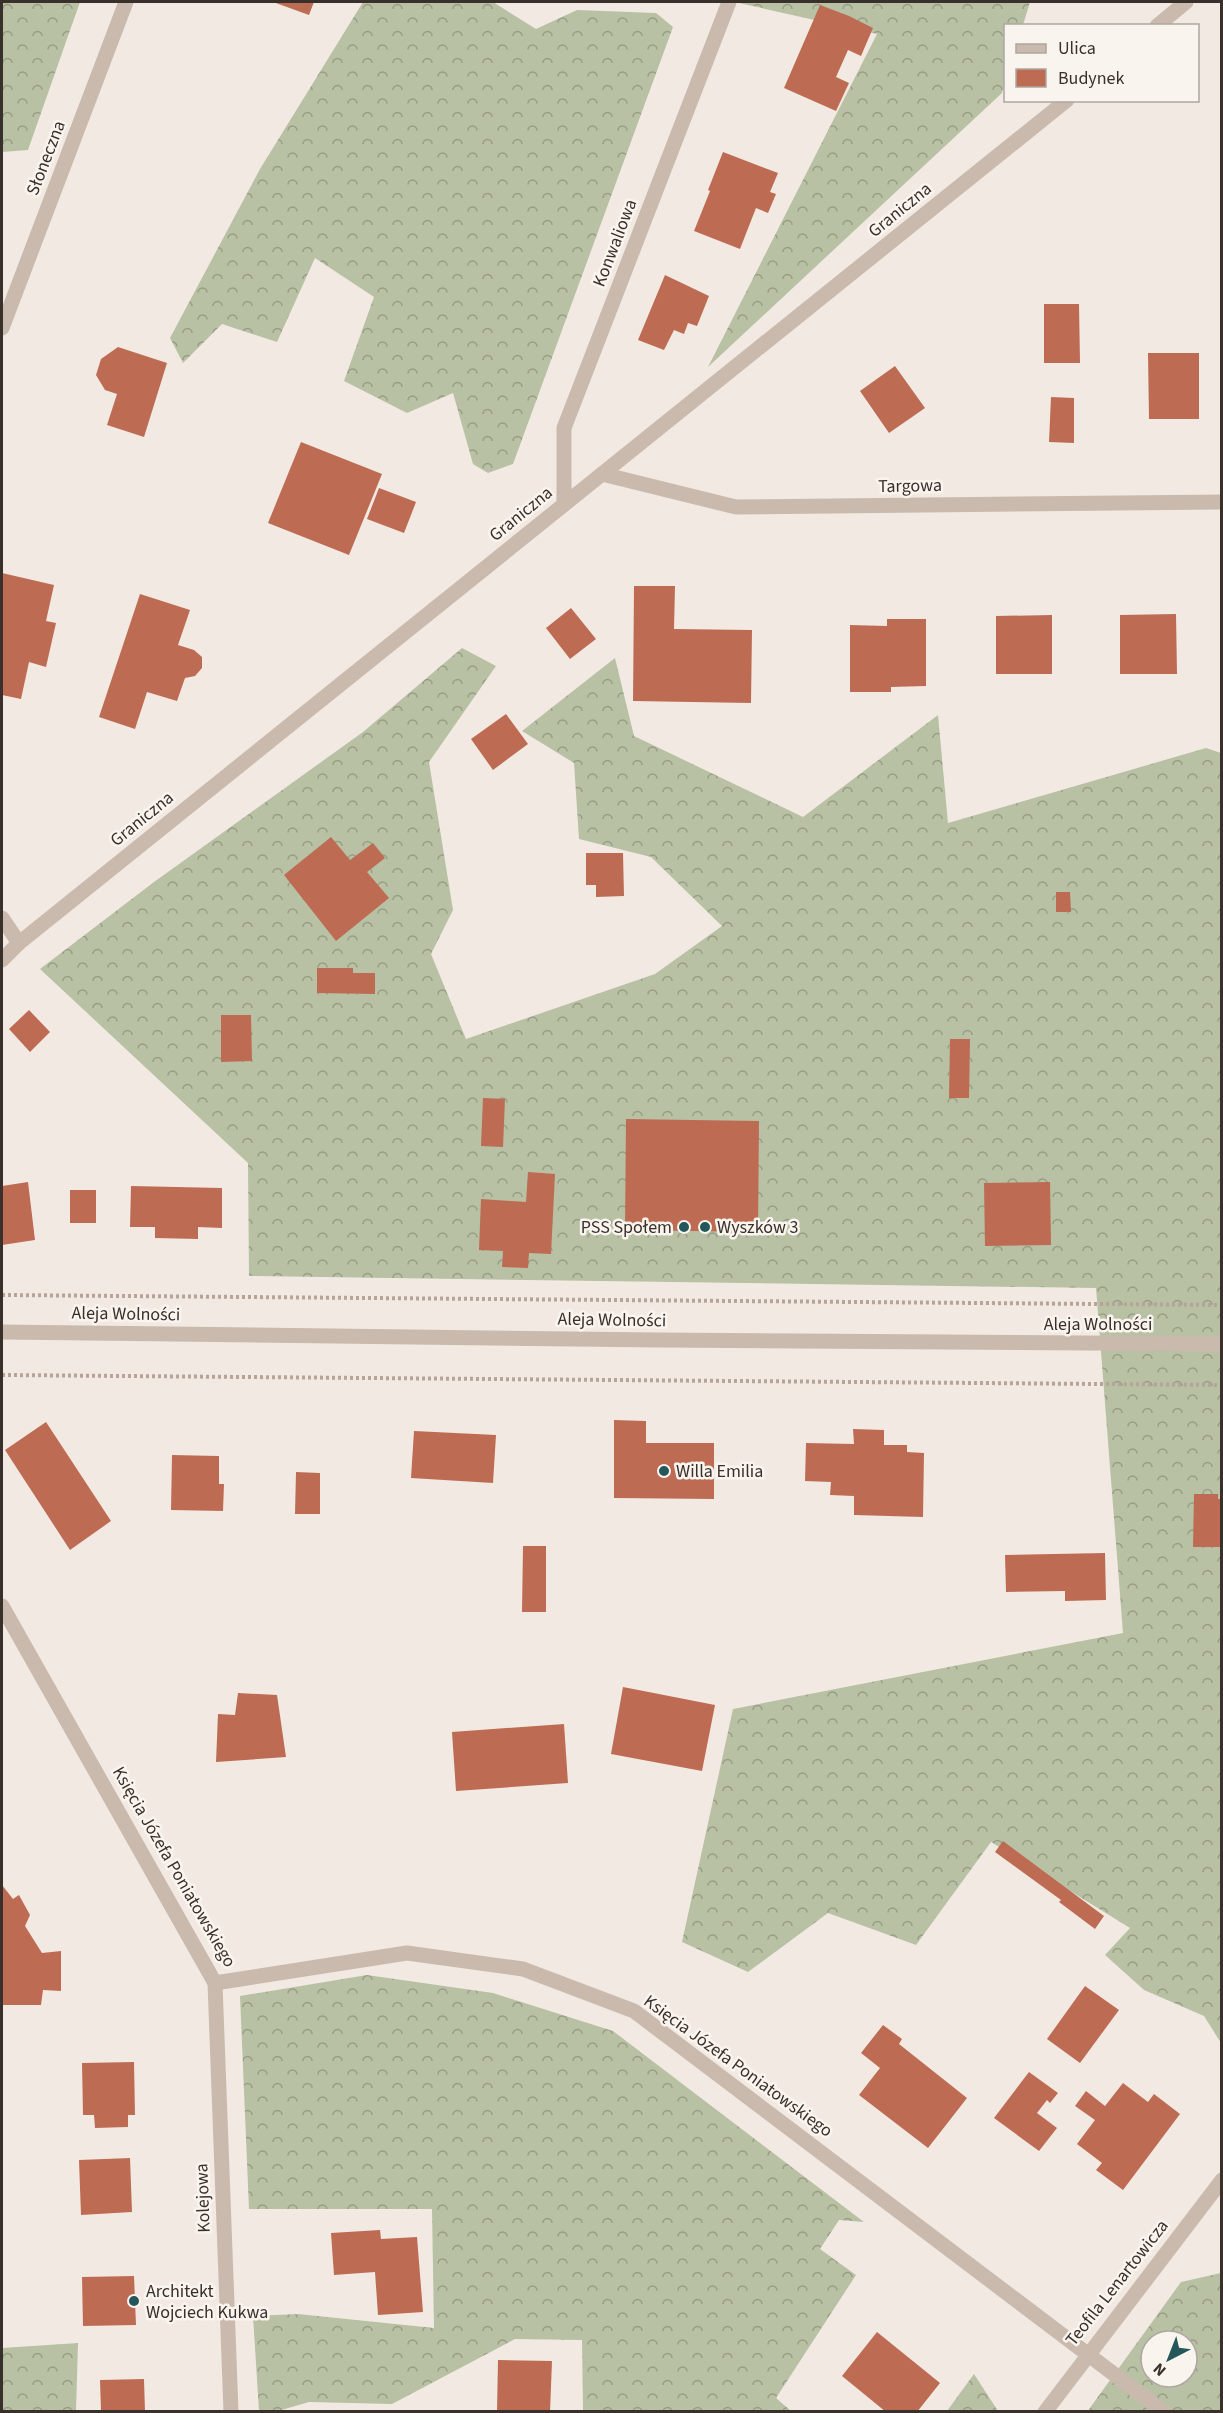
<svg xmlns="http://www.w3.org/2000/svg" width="1223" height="2413" font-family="'Source Sans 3',sans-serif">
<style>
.forest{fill:url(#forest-crowns);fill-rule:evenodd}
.building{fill:#be6b54}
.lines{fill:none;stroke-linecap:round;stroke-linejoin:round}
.path{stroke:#b6a498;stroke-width:4;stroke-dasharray:3 3;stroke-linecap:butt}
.minor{stroke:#cabaae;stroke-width:15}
.poi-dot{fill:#245759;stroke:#faf4ef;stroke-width:2}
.labels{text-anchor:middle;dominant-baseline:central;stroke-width:5;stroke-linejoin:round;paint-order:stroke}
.street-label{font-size:18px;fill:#39302c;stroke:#faf4ef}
.poi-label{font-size:18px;fill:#39302c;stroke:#faf4ef;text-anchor:start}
</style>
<defs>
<pattern id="forest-crowns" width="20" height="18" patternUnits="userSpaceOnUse" patternTransform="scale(1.5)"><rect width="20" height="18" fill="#b8c1a3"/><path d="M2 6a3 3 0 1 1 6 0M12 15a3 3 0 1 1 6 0" fill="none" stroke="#979d85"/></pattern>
</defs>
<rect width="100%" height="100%" fill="#f2eae2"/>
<!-- forest -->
<g class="forest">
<polygon points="2,2 80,2 28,150 2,152"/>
<polygon points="363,2 493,2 536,29 577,10 656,13 673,27 513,464 488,473 473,464 453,393 407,413 344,381 374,297 315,258 277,342 222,324 183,363 170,338 260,169"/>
<polygon points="738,2 1030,2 1023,25 1006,26 1005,82 1002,93 708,367 877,34 739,3"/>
<polygon points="462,648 496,666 429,762 453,910 431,954 466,1039 655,974 722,926 651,857 579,839 574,763 522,731 615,658 634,736 803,817 938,715 948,823 1206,748 1221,753 1221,2043 1204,2016 1144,1990 1105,1955 1130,1928 991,1842 916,1945 828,1913 748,1972 682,1942 733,1709 1123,1633 1096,1288 249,1276 248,1163 40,969 154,882 363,732"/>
<polygon points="367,1975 493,1993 613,2031 864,2222 839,2220 820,2249 856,2275 776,2398 791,2411 583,2411 582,2340 515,2339 392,2404 309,2402 278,2411 259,2411 253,2316 298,2314 434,2328 432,2209 249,2209 240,1996"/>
<path d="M1221,2273V2411L1087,2412L1181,2282ZM1151,2341H1187V2377H1151Z"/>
<polygon points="78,2343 76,2411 2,2411 2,2348"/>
<polygon points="974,2374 998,2411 947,2411"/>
</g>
<!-- building -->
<g class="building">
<polygon points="273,2 314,2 309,15"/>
<polygon points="820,5 849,16 873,28 861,56 848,50 836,77 849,83 836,111 784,88"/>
<polygon points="723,152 778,173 770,192 776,194 768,213 756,208 740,249 694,231 710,191 708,190"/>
<polygon points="665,275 709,296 697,326 688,323 684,334 674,330 664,350 638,340"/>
<polygon points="1044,304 1079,304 1080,363 1044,363"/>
<polygon points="118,347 167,363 144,437 107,425 117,394 105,390 96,375 101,359"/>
<polygon points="1148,353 1199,353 1199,419 1149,419"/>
<polygon points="895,366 925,408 889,433 860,391"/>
<polygon points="1051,397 1074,398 1074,443 1049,442"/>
<polygon points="301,442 382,474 349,555 268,523"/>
<polygon points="379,488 416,502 404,533 367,519"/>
<polygon points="2,573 54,585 46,621 56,623 46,667 29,662 21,699 2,695"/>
<polygon points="634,586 675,586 674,629 752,630 751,703 633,701"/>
<polygon points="140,594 190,610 178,645 194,650 202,657 202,668 195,676 185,678 177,701 147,692 135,729 99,717"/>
<polygon points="571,608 596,639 570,659 546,628"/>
<polygon points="1176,614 1177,674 1120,674 1120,615"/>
<polygon points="1052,615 1052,674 996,674 996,616"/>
<polygon points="887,619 926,619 926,686 891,687 891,692 850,692 850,625 887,626"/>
<polygon points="506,714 528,744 493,770 471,739"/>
<polygon points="331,837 350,860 373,843 385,858 367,872 389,898 336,941 284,875"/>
<polygon points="586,853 623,853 624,896 596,897 596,885 586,885"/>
<polygon points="1056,892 1070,892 1071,912 1056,912"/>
<polygon points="317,968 353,968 353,973 375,973 375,994 317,993"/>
<polygon points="29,1010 50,1032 30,1052 9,1029"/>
<polygon points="221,1015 251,1015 252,1061 221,1062"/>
<polygon points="950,1039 970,1039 969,1098 949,1098"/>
<polygon points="483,1098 505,1099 503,1147 481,1146"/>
<polygon points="626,1119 759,1121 758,1232 625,1230"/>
<polygon points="528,1172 555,1174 551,1254 529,1253 528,1268 502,1267 503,1251 479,1250 481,1199 526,1202"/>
<polygon points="28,1182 35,1240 2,1245 2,1186"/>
<polygon points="1050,1182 1051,1245 985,1246 984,1183"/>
<polygon points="131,1186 222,1188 222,1228 198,1227 198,1239 155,1238 155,1227 130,1227"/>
<rect x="70" y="1190" width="26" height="33"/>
<polygon points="614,1420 646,1421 646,1443 714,1443 714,1499 614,1498"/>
<polygon points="46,1422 111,1521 70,1550 5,1450"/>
<polygon points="853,1429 884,1430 884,1445 907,1445 907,1452 924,1453 923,1517 854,1515 854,1496 830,1495 831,1482 805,1481 806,1443 854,1444"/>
<polygon points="414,1431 496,1435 493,1483 411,1478"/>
<polygon points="172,1455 219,1456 219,1484 224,1484 223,1511 171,1510"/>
<polygon points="296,1472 320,1473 320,1514 295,1514"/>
<polygon points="1194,1494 1218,1494 1218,1499 1222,1499 1222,1547 1193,1547"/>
<polygon points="523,1546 546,1546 546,1612 522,1612"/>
<polygon points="1105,1553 1106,1600 1065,1601 1065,1591 1006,1592 1005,1555"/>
<polygon points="623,1687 715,1705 702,1771 611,1754"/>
<polygon points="238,1693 277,1695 286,1757 216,1762 218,1714 235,1715"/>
<polygon points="564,1724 568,1783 456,1791 452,1732"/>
<polygon points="1003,1841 1104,1916 1095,1929 1059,1902 1061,1900 995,1852"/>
<polygon points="2,1885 13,1899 19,1895 30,1915 25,1926 42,1953 61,1951 61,1991 43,1990 41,2005 2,2005"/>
<polygon points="1085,1986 1119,2010 1080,2063 1047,2039"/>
<polygon points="883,2025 902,2039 899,2044 967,2098 928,2148 859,2095 880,2068 861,2053"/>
<polygon points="134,2062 135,2115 128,2115 128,2127 95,2128 94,2115 83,2115 82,2063"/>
<polygon points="1029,2072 1058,2093 1050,2103 1047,2100 1037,2113 1057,2128 1039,2151 994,2118"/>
<polygon points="1123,2083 1148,2102 1154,2094 1180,2114 1123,2190 1096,2170 1102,2163 1077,2144 1095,2120 1075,2106 1086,2091 1105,2106"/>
<polygon points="130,2158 132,2212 81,2215 79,2160"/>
<polygon points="380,2230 381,2239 417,2237 423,2312 378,2315 375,2272 334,2275 331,2233"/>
<polygon points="134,2276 136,2325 83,2326 82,2277"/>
<polygon points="877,2332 940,2383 917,2412 886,2412 842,2376"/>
<polygon points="498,2360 552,2361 550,2412 497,2412"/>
<polygon points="144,2379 145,2412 101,2412 100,2380"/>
</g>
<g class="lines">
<!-- path -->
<g class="path">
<polyline points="2,1295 1222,1305"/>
<polyline points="2,1375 1222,1385"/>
</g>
<!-- minor -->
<g class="minor">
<polyline points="1157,26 1186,2"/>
<polyline points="2,328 126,2"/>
<polyline points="602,474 736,507 1222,502"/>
<polyline points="564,504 564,428 729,2"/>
<polyline points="2,918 19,943"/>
<polyline points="2,960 19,943 1067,100"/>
<polyline points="2,1332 659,1340 1222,1344"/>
<polyline points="2,1606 215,1983 231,2412"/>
<polyline points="215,1983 407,1953 523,1969 634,2011 1164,2412"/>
<polyline points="1045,2412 1222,2180"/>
</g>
</g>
<!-- markers -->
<g class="poi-dot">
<circle cx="684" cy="1227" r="6"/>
<circle cx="705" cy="1227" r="6"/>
<circle cx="664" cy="1471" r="6"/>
<circle cx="134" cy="2301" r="6"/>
</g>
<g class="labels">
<!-- street labels -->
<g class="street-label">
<text transform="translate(46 158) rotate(-69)">Słoneczna</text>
<text transform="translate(900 210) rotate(-39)">Graniczna</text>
<text transform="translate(615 243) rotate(-69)">Konwaliowa</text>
<text transform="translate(910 486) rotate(-1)">Targowa</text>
<text transform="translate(521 514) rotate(-39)">Graniczna</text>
<text transform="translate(142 819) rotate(-39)">Graniczna</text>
<text transform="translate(126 1314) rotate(1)">Aleja Wolności</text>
<text transform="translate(612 1320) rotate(1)">Aleja Wolności</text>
<text x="1098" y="1324">Aleja Wolności</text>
<text transform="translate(174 1867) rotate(60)">Księcia Józefa Poniatowskiego</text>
<text transform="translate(738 2066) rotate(36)">Księcia Józefa Poniatowskiego</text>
<text transform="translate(203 2198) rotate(-92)">Kolejowa</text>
<text transform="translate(1117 2283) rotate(-52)">Teofila Lenartowicza</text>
</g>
<!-- poi labels -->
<g class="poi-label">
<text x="672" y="1227" text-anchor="end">PSS Społem</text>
<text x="717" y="1227">Wyszków 3</text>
<text x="676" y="1471">Willa Emilia</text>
<text x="146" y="2291">Architekt<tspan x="146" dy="21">Wojciech Kukwa</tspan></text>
</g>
</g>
<!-- border -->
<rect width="1223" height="2413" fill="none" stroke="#39302c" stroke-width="6"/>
<!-- legend -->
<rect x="1004" y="24" width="195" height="78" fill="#faf4ef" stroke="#ada6a1" stroke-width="1.5"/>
<rect x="1016" y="44" width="30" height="9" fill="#cabaae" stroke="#ada6a1" stroke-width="1.5"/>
<text x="1058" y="54" font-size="18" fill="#39302c">Ulica</text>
<rect x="1016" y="69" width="30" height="18" fill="#be6b54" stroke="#ada6a1" stroke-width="1.5"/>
<text x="1058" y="84" font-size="18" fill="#39302c">Budynek</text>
<!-- north arrow -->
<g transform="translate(1169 2359) rotate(222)"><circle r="28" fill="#faf4ef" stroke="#ada6a1" stroke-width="1.5"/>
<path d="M0-4.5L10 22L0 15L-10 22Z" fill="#245759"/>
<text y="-9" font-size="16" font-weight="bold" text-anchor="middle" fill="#39302c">N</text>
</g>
</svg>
